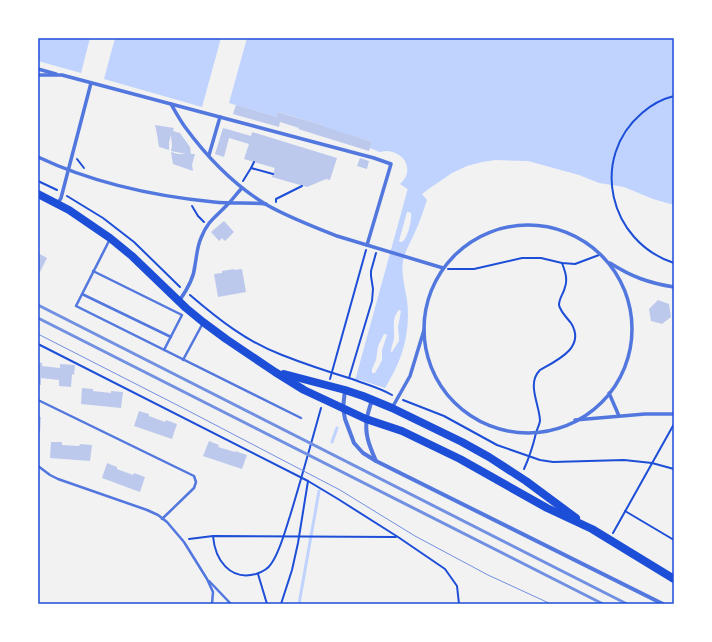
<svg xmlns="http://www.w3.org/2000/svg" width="712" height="642" font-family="Rubik,sans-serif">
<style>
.water{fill:#bfd3fe;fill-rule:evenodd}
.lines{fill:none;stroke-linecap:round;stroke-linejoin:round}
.stream{stroke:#bfd3fe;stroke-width:3}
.building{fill:#bdc9ec}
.path{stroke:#1d4ed8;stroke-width:2}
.service{stroke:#5277de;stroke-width:2.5}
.pedestrian{stroke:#5277de;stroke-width:3.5}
.minor{stroke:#5277de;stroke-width:4}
.secondary{stroke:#1d4ed8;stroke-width:8}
.tram{stroke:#7290e2;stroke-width:1}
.rail{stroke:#7290e2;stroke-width:3}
.neatline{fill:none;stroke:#1d4ed8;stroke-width:1.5}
</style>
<rect width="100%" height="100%" fill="#f2f2f2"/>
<!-- water -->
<g class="water">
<polygon points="38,38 90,38 81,73 38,61"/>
<polygon points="115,38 221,38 202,107 104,79"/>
<path d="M247,38H674V205L653,199L624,187L599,183L579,175L528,161L495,160L482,162L467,166L452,173L430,188L422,194L427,200C423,211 420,222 415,232C411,242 405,250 403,261C401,274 405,287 407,300C411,333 402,361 385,388L357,379L409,190L400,184C405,179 408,175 407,167C406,157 395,151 386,151C384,151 382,152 379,152C377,151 373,149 370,148L372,142L322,127V125L279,112L277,117L229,103ZM407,212H409L411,213C412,219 408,237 403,241C402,242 401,242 400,242L399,241ZM399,310L401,311L398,327L399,337V341L392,352H391C391,347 393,343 394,339C395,328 391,319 399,310ZM384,334H385L387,335L382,350V360L380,364L375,373H372V369L376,360L378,346Z"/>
</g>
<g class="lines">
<!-- stream -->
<g class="stream">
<polyline points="357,379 409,190"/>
<polyline points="332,442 337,428"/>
<polyline points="299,604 319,491"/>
</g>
</g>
<!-- building -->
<g class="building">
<polygon points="236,105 277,117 278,112 322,125 322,126 372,142 369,151 298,129 299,128 280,122 279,127 233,114"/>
<polygon points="155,125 174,128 173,131 180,133 190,147 191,154 195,154 192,165 193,171 173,164 171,152 178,154 186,154 171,151 172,146 171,135 169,142 169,150 159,147 157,134"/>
<polygon points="223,128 251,136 252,132 337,158 330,180 326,179 307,187 272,177 275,168 244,159 249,144 229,138 224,157 215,154"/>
<polygon points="360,158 369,161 367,169 357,166"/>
<polygon points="224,221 234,232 225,241 222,238 219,241 211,232"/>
<polygon points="38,253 47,258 38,276"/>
<polygon points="234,269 234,270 242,269 246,292 218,297 214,274 222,273 222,271"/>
<polygon points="658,300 669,304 671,317 662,324 651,321 649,309"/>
<polygon points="38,362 42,363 42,366 60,368 60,364 75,365 74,375 72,374 71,387 59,386 59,380 41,378 41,385 38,385"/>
<polygon points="82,388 93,389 93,391 111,393 111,391 123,392 121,408 81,404"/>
<polygon points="139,411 149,414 149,416 165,422 166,420 177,424 172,439 134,426"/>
<polygon points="38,417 41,417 40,433 38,433"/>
<polygon points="209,441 219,445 218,447 235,452 235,451 247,455 242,469 203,456"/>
<polygon points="51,442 62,442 62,445 79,446 80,444 92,445 90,461 50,458"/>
<polygon points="107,463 117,467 117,469 133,475 134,473 145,477 140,492 102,478"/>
</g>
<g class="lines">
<!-- path -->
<g class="path">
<path d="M674,96C662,99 651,105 642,113C589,158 609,242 674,263"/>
<polyline points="77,159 84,168"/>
<polyline points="251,168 254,162"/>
<polyline points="38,181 57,190"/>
<polyline points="243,181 251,168 273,174"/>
<polyline points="67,196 103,218 134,242 180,287"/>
<polyline points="276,202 276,199 302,186"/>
<polyline points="192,206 198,216 204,222"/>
<polyline points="448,269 474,269 522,258 541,258 562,263 575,264 599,255"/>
<path d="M190,295C218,319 247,342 282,355C305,364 329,372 352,379C365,384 380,388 392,395"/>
<polyline points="38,344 308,481 338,499 398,537 445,569 457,586 459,604"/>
<polyline points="349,378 372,301 373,289 371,276 371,271 376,253"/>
<polyline points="330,379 366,250"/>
<polyline points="403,400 444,416 497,445 540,460 553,462 624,460 652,463 674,469"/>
<path d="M524,469C529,458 533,446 536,433C537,429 539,426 540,421C540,405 526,384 540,370C558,360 586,347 571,323C567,318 560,311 559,305C559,298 564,293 565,287C568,279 565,271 562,263"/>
<polyline points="625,511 674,540"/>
<polyline points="613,533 674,424"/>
<path d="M213,536C215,560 230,581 256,574C262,572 268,569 271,564C280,552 285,531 290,516C301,480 311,444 321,408"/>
<polyline points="189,539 213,536 396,537"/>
<polyline points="258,574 267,604"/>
<polyline points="281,604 292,570 298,543 308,481"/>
</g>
<!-- service -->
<g class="service">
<polyline points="110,239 76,306 301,418"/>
<polyline points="93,271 182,315 164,350"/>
<polyline points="82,294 171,337"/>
<polyline points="183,360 203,323"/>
<polyline points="38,400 194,476 196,482 194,488 162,519"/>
<polyline points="38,466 50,475 58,479 147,510 158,515 167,522 184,542 207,579 213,592 212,604"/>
<polyline points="209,581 231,604"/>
</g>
<!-- pedestrian -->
<g class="pedestrian">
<polyline points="38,69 56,74"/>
<polyline points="38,75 62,75 374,158 391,164 367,245"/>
<path d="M171,104C175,111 180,120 185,127C207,157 235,186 267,205C288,217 314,227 337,236L443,268"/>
<polyline points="209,155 220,117"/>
<path d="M38,157C93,183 153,196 214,202C231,204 248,202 266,204"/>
<polyline points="58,203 61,198 91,83"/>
<circle cx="528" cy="329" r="104"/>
<path d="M610,263C632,277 649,283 674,287"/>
<path d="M179,301C187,290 194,278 195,265C197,255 197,247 201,238C208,220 216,217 228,204C233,199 237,193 242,188"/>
<polyline points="609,393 619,416"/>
<polyline points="392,408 410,376 424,330"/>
<polyline points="575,420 645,414 674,414"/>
</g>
<!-- minor -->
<g class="minor">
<polyline points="345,390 343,408 345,419 354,443 363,453 376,461 663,604"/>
<path d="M372,400C370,406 368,412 367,418C364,434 370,447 376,461"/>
</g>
<!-- secondary -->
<g class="secondary">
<polyline points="38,194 69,210 110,238 132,256 186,308 203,322 226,339 275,372 304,390 366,419 402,431 460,459 547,508 592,529 674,579"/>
<polyline points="284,374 345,390 363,396 392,408 462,442 489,457 526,481 576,518"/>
</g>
<!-- tram -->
<polyline class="tram" points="38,334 181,407 340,490 415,536 488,575 551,604"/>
<!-- rail -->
<g class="rail">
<polyline points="38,305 627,604"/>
<polyline points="38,318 603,604"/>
</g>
</g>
<!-- border -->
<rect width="712" height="642" fill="none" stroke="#ffffff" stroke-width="78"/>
<rect x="39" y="39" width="634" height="564" class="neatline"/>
</svg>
